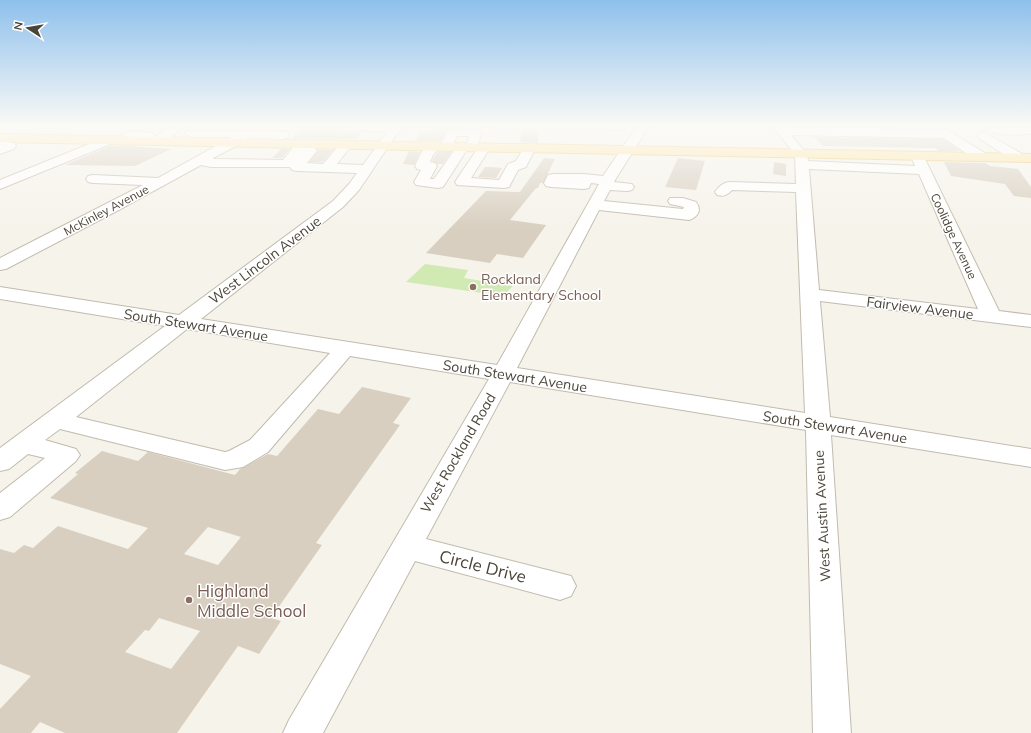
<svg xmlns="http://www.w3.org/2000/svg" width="1031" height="733" font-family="Mulish,sans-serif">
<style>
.green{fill:#d1eab4}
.building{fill:#d8cfc0;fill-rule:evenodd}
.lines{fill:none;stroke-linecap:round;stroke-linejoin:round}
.minor-casing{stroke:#c2bbad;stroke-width:2}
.major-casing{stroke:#e6c169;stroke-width:2}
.path{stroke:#c4b79e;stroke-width:1.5;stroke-dasharray:1 1;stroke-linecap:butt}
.minor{fill:#fff;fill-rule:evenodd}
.major{fill:#ffe39b;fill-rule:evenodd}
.education-dot{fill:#8d6e63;stroke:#fff;stroke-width:1.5}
.labels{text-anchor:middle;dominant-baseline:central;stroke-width:3;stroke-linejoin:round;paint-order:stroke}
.far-street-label{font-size:12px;fill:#4a4439;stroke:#fff}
.street-label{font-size:14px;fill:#4a4439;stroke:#fff}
.education-label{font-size:14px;fill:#785e54;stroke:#fff;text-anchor:start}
.near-street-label{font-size:17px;fill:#4a4439;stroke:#fff}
.near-education-label{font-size:17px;fill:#785e54;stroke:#fff;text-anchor:start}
</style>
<rect width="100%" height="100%" fill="#f6f3eb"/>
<!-- green -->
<polygon class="green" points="425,264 468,270 464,278 513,286 503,296 406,282"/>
<!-- building -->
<g class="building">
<polygon points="303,126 342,126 338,131 362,132 356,139 292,138"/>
<polygon points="433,129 447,129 441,141 415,141 420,132 431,131"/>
<polygon points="522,129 538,130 538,143 520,142"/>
<polygon points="814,137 944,139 960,151 938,151 936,148 823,146"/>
<polygon points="110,146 127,146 171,149 135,166 65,165"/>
<polygon points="281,149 290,149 282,158 272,158"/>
<polygon points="318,150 333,150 322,162 310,162"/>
<polygon points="409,151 420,152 414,165 403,164"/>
<polygon points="437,152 451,152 443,164 437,164 432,161"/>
<polygon points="544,158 555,159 543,183 540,183 538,188 536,188 510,220 546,225 523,258 497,254 490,263 426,253 486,191 520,192"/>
<polygon points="678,158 705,161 696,190 665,187"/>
<polygon points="774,162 786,164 786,176 773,174"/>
<polygon points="944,162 985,163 990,166 1018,169 1031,187 1031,198 1014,196 1005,184 951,176"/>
<polygon points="485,167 492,167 502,168 496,178 478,177"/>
<path d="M362,387L411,398L393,423L400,425L316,543L322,545L271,618L281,621L259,654L238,646L177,733H65L40,722L31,733H0V709L31,676L0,664V549L14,553L24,545L33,548L58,526L128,549L148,528L50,498L78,474L75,473L102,451L138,461L148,452L235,475L240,469L268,454L277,456L318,409L339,414ZM208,527L241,537L218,565L184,554ZM159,618L200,631L171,669L125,652L145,630L149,631Z"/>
</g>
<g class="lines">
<!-- minor casing -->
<g class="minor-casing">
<g id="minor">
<path d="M172,126H186L161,144H153L151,141L152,139L147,143H139L138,139C130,138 126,145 118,143L116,140C124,129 141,131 153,133L155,136L154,138Z"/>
<path d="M349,126H405L396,135L359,190L343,207L201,319L497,365L599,184L591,183L589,188L584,189L551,187L546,186L544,183L548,175L553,174H584L603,176L637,126H649L615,180L614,182L632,184L634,187L632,190L627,191L610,190L604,201L683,209L684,207L670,204L668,201L670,198H683L696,202C702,210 698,217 689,220L599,210L517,368L805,413L796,192L732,190C727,195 724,197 717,195L715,192C718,187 723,183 729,182L796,184L795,154L772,126L947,130L951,132L986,154L987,157L986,160H976L944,138L791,135L807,154L808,161L915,166L911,156L912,153H922L999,311L1031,315V327L820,301L830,417L1031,449V467L831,435L851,733H813L806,430L510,382L426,539L571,576L576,586L571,596L560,600L415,561L323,733H283L289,720L489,379L350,356L268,452L243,467L225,470L60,429L45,440L76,449L80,455L76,461L10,517L0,520V493L45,458L28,454L9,469L0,471V448L165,326L0,299V287L179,315L333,201L349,184L357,173L297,171L292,170L290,167H211L201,165L115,212L6,269L0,270V258L143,185L93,183L88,182L86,179L88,176L93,175L158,178L232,137H191L187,135L185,133L187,131H283L287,132L289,135L287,138L283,139L246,138L236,146L213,158L214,159L283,160C290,152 297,139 308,141L310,144L307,148H315L317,151L307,163L323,164L342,142H350L352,145L337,164L363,165L387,132L354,130L350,129ZM809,169L919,174L978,309L819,290ZM187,329L330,353L250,440L229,451L225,452L76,417Z"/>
<path d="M984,126L1031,128V134C1017,134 994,138 984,126Z"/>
<polygon points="452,128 480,130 482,132 477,147 469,147 467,144 469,136 457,136 450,150 442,150 440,147 448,130"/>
<polygon points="984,132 1024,155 1025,158 1024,161 1014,161 980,139 978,136 980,133"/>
<polygon points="109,136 113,137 115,140 113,143 0,189 0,180"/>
<polygon points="0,141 14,143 16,146 14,149 0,154"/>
<path d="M433,143L437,144L439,147L433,155L430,162L435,163L437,166L430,179H434L458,145H466L468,148L443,187L438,188L416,185L414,182L421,170L417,169L415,166C419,157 423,146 433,143Z"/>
<polygon points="484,144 488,145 490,148 471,178 499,180 508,164 516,161 525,146 533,146 535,149 526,167 518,170 509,187 504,188 457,185 455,182 480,145"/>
</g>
</g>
<!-- major casing -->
<g class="major-casing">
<polygon id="major" points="0,134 1031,154 1031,162 0,142"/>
</g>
<!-- path -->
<g class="path">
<polyline points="412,126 443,127"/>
<polyline points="486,128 625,131"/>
</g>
<!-- minor -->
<use href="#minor" class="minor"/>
<!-- major -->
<use href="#major" class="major"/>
</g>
<!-- sky -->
<linearGradient id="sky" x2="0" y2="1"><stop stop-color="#8ec0ec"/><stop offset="0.55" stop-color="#fbfaf6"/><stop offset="1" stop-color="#fbfaf6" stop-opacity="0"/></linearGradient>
<rect width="1031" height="229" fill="url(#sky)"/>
<!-- markers -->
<g class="education-dot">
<circle cx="473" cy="287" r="4"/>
<circle cx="189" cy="600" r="4"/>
</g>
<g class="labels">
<!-- far-street labels -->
<g class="far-street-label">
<text transform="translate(106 210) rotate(-28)">McKinley Avenue</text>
<text transform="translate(954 236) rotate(65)">Coolidge Avenue</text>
</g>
<!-- street labels -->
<g class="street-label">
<text transform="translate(265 260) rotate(-37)">West Lincoln Avenue</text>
<text transform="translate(920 308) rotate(7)">Fairview Avenue</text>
<text transform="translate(196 325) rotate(9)">South Stewart Avenue</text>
<text transform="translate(515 376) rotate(9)">South Stewart Avenue</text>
<text transform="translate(835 427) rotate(9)">South Stewart Avenue</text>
<text transform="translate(458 453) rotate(-60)">West Rockland Road</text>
<text transform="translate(822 516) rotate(-93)">West Austin Avenue</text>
</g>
<!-- education labels -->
<g class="education-label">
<text x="481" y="279">Rockland<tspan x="481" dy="16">Elementary School</tspan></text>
</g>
<!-- near-street labels -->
<g class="near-street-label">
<text transform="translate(483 566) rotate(14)">Circle Drive</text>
</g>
<!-- near-education labels -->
<g class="near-education-label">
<text x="197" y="590">Highland<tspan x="197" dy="20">Middle School</tspan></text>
</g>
</g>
<!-- north arrow -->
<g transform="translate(28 28) rotate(282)" stroke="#ffffff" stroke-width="3" paint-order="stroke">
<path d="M0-3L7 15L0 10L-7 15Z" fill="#4a4439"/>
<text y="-6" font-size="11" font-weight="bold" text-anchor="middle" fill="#4a4439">N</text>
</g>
</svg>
